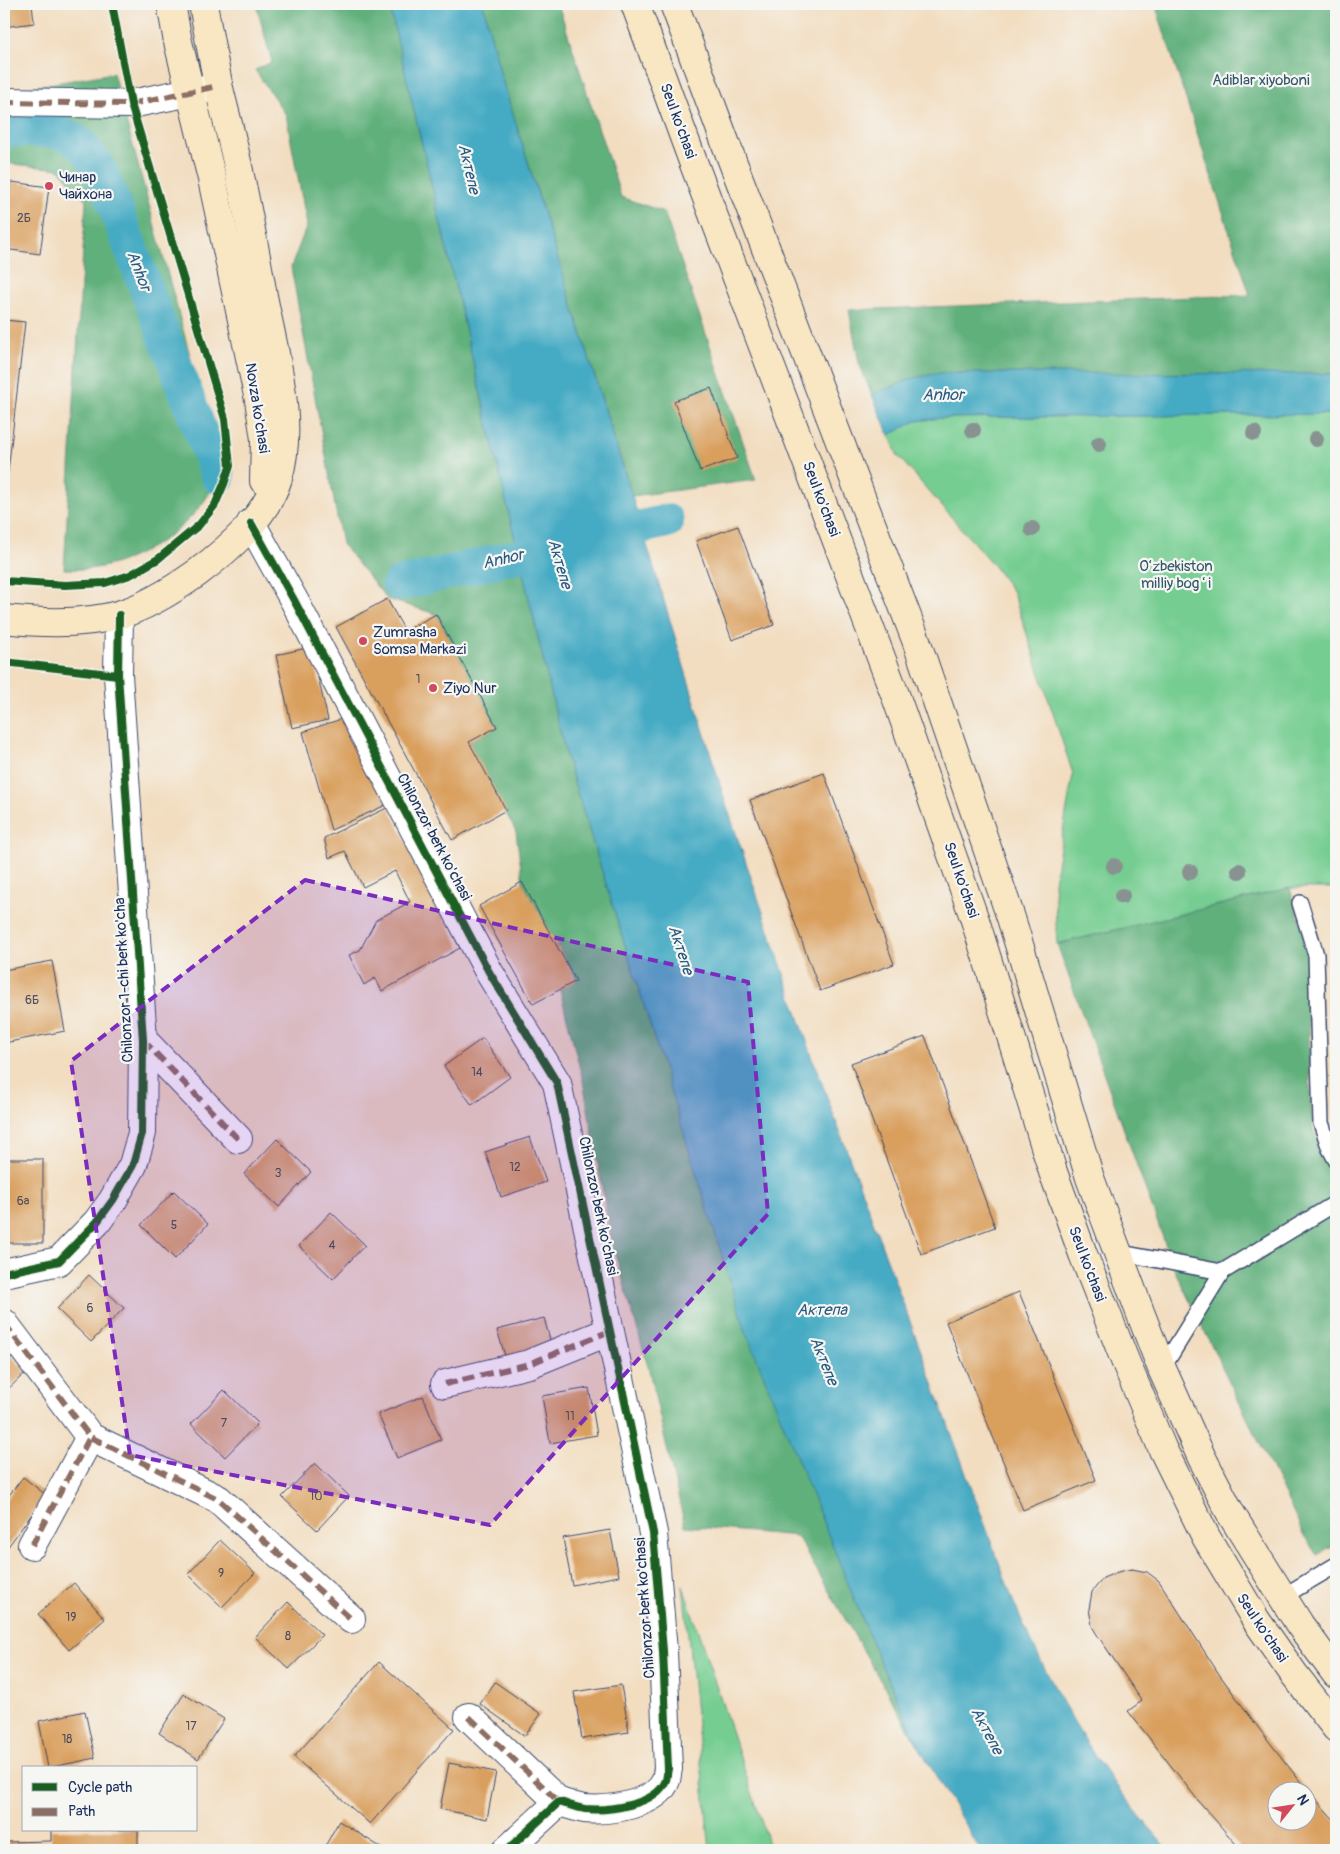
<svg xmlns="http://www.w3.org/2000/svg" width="1340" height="1854" font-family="Pangolin,sans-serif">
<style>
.green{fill:#76cd92;stroke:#487e78}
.forest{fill:#60b07c;stroke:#3e706d}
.water{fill:#44aac3;stroke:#306c90}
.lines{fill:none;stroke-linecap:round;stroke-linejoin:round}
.canal{stroke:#44aac3;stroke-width:34}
.building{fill:#d99f5d;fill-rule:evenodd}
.service-casing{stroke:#3b496d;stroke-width:18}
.minor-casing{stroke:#3b496d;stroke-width:30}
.secondary-casing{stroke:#3b496d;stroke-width:30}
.service{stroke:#fff;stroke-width:15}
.minor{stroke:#fff;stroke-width:28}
.secondary{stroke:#f9e7c3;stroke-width:28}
.quiet{stroke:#8d6e63;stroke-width:6;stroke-dasharray:12 6;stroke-linecap:butt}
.cycleway-casing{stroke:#f6f6f2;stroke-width:11}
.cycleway{stroke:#1b5e20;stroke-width:8}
.tree{fill:#889391}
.marked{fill:#7b2cbf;fill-opacity:0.2;stroke:#7b2cbf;stroke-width:4;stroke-dasharray:10 6;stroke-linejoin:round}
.poi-dot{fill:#d1495b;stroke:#f6f6f2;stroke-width:2}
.labels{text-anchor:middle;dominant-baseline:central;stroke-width:4.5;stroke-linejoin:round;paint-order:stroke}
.number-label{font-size:12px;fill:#4a4b5e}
.park-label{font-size:15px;fill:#32566b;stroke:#f6f6f2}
.street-label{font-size:15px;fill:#1b2f5e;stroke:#f6f6f2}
.poi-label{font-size:15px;fill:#1b2f5e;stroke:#f6f6f2;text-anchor:start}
.water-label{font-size:16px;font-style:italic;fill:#295a81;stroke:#f6f6f2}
</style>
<rect width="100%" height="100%" fill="#f6f6f2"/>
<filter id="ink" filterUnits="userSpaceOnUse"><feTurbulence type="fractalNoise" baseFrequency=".02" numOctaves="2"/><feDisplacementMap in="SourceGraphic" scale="10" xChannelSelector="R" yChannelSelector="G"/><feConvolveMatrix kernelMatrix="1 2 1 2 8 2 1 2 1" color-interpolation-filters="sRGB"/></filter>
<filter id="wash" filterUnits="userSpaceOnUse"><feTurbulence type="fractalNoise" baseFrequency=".0096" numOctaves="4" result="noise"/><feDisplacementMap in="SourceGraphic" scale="20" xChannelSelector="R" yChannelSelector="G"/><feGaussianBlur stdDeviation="1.12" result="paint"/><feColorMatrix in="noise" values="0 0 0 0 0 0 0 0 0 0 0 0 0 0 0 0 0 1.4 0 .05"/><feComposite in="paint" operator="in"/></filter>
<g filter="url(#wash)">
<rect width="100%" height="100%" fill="#f2ddc0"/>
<!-- green -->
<g class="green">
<polygon points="1336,414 1336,888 1290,888 1057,944 1054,882 1073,774 1013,592 993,565 898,456 889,435 916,421 941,418"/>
<polygon points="683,1586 765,1832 769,1850 710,1850"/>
</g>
<!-- forest -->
<g class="forest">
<polygon points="256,4 389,4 566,756 742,1318 876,1653 919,1747 797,1536 685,1526 648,1366 612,1243 583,1081 560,990 577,980 523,883 516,832 469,742 497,727 436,614 387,599 342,544 291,267 307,225 286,115 255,70 272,62"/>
<polygon points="483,4 558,4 621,197 664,212 756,480 632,496 501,76"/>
<polygon points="1155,4 1336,4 1336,374 941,373 913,378 872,395 859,363 849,310 1250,295"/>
<path d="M113,73L218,458C217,465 217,474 215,481C200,523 138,563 95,568C85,570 75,569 64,569L86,200L59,169L4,163V92Z"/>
<polygon points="1290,888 1308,948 1310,1093 1313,1130 1336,1177 1336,1545 1317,1555 1308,1542 1175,1271 1057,944"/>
</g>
<!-- water -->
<g class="water">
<path d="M389,4H483L501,76L632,496L726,804L813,1059L1014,1603C1042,1666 1074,1729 1116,1785C1132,1808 1151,1829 1169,1850H980L919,1747L876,1653L745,1329L566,756Z"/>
<polygon points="941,373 1336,374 1336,414 941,418 916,421 889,435 872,395 913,378"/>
</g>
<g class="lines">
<!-- canal -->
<g class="canal">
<path d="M4,130C66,130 83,129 109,191L218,477"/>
<polyline points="399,584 667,521"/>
</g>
</g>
<g id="blocks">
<!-- building -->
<g class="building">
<polygon points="4,4 32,4 34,23 4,27"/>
<polygon points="4,181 49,187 40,254 4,249"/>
<polygon points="4,320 25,322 5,498 4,498"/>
<polygon points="711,388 737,458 700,471 674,401"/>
<polygon points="738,526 774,625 732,640 696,541"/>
<polygon points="387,599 405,631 436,614 497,727 469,742 506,810 452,840 336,627"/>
<polygon points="311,647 328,720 292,728 276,655"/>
<polygon points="347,717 388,804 331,830 303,732"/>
<polygon points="824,773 894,964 820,991 750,800"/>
<polygon points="389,807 460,948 382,991 375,978 364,985 349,955 360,950 376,920 410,902 395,871 363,887 345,851 329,858 324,838"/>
<polygon points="522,882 576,981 533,1004 479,906"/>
<polygon points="52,961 65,1031 4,1043 4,970"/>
<polygon points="925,1036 995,1227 921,1254 851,1063"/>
<polygon points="483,1038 510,1077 472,1105 444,1066"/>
<polygon points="530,1137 546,1182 501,1197 485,1152"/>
<polygon points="277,1139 311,1172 279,1207 244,1174"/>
<rect x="4" y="1159" width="39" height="84"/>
<polygon points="174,1191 208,1224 175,1259 141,1225"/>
<polygon points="331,1212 365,1245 333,1279 299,1246"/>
<polygon points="89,1275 124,1308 91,1342 57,1309"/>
<polygon points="1019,1292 1096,1480 1023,1510 946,1322"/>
<polygon points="544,1318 553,1351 507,1362 497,1330"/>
<polygon points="4,1348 26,1372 4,1393"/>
<polygon points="589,1388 597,1435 550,1443 542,1396"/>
<polygon points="224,1390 258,1423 225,1457 191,1424"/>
<polygon points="423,1396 441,1440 397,1458 378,1414"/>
<polygon points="315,1463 349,1496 317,1530 282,1497"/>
<polygon points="23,1477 46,1495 4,1552 4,1502"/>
<polygon points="610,1530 619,1576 572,1585 563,1538"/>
<polygon points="220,1540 255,1573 222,1607 188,1574"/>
<path d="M1132,1569L1147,1572L1159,1581L1219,1674L1260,1730L1303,1785L1336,1822V1850H1241L1197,1799L1128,1711L1142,1701L1096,1633L1092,1626L1089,1609L1092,1592L1103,1578L1118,1572ZM1278,1792H1308V1822H1278Z"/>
<polygon points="74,1583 105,1619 69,1650 38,1614"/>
<polygon points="288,1602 322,1635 289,1669 255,1637"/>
<polygon points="379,1662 454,1729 370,1824 294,1757"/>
<polygon points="495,1682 541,1714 525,1736 480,1704"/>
<polygon points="621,1685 629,1732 582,1739 574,1692"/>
<polygon points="184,1694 224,1719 198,1759 159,1733"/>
<polygon points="85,1711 95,1758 48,1768 39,1721"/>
<polygon points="449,1763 496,1772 487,1819 440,1809"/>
<polygon points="339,1821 385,1850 323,1850"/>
<polygon points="51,1830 138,1830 138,1850 4,1850 4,1842 51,1841"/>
</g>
</g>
</g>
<g filter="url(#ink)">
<use href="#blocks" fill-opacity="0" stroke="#3b496d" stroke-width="1"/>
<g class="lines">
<!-- service casing -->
<g class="service-casing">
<g id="service">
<polyline points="1300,903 1316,955 1321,1123 1330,1149 1336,1160"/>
<polyline points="1116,1252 1222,1272"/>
<polyline points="1162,1369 1222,1272 1336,1203"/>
<polyline points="1282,1597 1336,1565"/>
</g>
</g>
<!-- minor casing -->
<g class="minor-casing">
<g id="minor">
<polyline points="4,102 131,104 215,87"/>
<path d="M251,523L295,602L489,972L557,1083L653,1533L663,1651L668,1769C667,1772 667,1777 666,1780C657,1805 608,1811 585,1809C577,1808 567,1804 559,1802L507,1850"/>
<polyline points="143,1040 238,1139"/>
<polyline points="4,1273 59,1261 97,1222 113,1200 133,1165 142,1133 143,1040 118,675 119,615"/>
<polyline points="4,1323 90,1437 218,1499 351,1619"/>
<polyline points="445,1384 529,1364 610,1331"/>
<polyline points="32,1545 90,1437"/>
<polyline points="469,1717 559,1802"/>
</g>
</g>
<!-- secondary casing -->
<g class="secondary-casing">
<g id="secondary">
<polyline points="171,4 178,42 212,179 259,400 265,439 264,481"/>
<polyline points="635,4 692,159 896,697 975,920 1053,1172 1083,1254 1126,1363 1163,1450 1206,1537 1256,1620 1294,1674 1336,1728"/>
<polyline points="674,4 730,155 916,640 1011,918 1090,1178 1140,1312 1162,1369 1201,1456 1231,1514 1300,1625 1336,1674"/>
<path d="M4,619C40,623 82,625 118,615C146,607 173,590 197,573C229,549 266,517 278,478C295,422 274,352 263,296C256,256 249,216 240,176C234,146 226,117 219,88C213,60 208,32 203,4"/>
</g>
</g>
<!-- service -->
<use href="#service" class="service"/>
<!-- minor -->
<use href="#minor" class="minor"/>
<!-- secondary -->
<use href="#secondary" class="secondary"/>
<!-- quiet -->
<g class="quiet">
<polyline points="4,102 131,104 218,86"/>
<polyline points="143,1040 238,1139"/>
<polyline points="4,1323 90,1437 218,1499 351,1619"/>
<polyline points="445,1384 529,1364 610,1331"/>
<polyline points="32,1545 90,1437"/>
<polyline points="469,1717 559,1802"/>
</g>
<!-- cycleway casing -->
<g class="cycleway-casing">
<g id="cycleway">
<path d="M251,523L295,602L489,972L557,1083L653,1533L663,1651L668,1769C667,1772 667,1777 666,1780C657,1805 608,1811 585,1809C577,1808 567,1804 559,1802L507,1850"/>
<polyline points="4,581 65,585 105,583 130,575 158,559 199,525 215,505 224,484 230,466 225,419 131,104 112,4"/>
<polyline points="4,662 118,675"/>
<polyline points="4,1273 59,1261 97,1222 113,1200 133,1165 142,1133 143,1040 118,675 119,615"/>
</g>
</g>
<!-- cycleway -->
<use href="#cycleway" class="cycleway"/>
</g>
<!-- trees -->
<g class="tree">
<circle cx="973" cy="430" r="8"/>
<circle cx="1254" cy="433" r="8"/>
<circle cx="1316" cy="439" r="8"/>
<circle cx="1099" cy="444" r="8"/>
<circle cx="1032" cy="529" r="8"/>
<circle cx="1114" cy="866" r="8"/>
<circle cx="1239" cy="871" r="8"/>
<circle cx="1190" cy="872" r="8"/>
<circle cx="1122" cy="896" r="8"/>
</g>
</g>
<!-- marked area -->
<path class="marked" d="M305,880L748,982L768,1214L490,1525L130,1455L71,1061Z"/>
<!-- markers -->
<g class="poi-dot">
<circle cx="49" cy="186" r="5"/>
<circle cx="363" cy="641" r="5"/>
<circle cx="433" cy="688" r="5"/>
</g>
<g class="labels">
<!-- number labels -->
<g class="number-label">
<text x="24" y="218">2Б</text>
<text x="418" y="679">1</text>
<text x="32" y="1000">6Б</text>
<text x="477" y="1072">14</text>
<text x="515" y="1167">12</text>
<text x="278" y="1173">3</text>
<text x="23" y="1201">6a</text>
<text x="174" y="1225">5</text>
<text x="332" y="1245">4</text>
<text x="90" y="1308">6</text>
<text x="570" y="1416">11</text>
<text x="224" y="1423">7</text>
<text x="316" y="1496">10</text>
<text x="221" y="1573">9</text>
<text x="71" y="1617">19</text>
<text x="288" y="1636">8</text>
<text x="191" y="1726">17</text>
<text x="67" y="1739">18</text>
</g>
<!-- park labels -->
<g class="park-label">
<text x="1261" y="80">Adiblar xiyoboni</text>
<text x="1176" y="566">Oʻzbekiston<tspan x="1176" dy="17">milliy bogʻi</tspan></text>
</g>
<!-- street labels -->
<g class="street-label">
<text transform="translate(678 121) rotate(70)">Seul ko'chasi</text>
<text transform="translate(257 408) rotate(81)">Novza ko'chasi</text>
<text transform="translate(821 499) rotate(69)">Seul ko'chasi</text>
<text transform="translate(434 837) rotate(62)">Chilonzor berk ko'chasi</text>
<text transform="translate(961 880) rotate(71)">Seul ko'chasi</text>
<text transform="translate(124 980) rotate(-93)">Chilonzor 1-chi berk ko'cha</text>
<text transform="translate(598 1206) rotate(78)">Chilonzor berk ko'chasi</text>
<text transform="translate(1087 1264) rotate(69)">Seul ko'chasi</text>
<text transform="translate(645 1608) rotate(-94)">Chilonzor berk ko'chasi</text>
<text transform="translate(1262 1628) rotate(56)">Seul ko'chasi</text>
</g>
<!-- poi labels -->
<g class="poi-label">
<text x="59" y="177">Чинар<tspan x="59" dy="17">Чайхона</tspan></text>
<text x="373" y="632">Zumrasha<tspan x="373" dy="17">Somsa Markazi</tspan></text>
<text x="443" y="688">Ziyo Nur</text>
</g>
<!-- water labels -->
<g class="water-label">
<text transform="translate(469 169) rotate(77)">Актепе</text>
<text transform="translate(139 271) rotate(69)">Anhor</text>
<text x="943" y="395">Anhor</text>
<text transform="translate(503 559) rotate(-13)">Anhor</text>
<text transform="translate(560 564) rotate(74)">Актепе</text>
<text transform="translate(681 950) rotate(72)">Актепе</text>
<text x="822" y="1310">Актепа</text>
<text transform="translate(824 1361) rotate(68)">Актепе</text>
<text transform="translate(987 1731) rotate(62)">Актепе</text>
</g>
</g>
<!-- margin -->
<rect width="1340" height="1854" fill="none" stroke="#f6f6f2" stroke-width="20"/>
<!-- legend -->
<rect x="22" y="1766" width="175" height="65" fill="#f6f6f2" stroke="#9ea6b7"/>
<rect x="32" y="1783" width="25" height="8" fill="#1b5e20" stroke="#9ea6b7"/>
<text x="68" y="1792" font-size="15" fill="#1b2f5e">Cycle path</text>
<rect x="32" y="1808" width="25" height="8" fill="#8d6e63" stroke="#9ea6b7"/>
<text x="68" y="1816" font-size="15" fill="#1b2f5e">Path</text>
<!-- north arrow -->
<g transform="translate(1292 1806) rotate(60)"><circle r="24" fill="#f6f6f2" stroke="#9ea6b7"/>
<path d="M0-4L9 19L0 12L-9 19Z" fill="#d1495b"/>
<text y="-8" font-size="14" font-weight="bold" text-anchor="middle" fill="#1b2f5e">N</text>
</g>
</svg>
